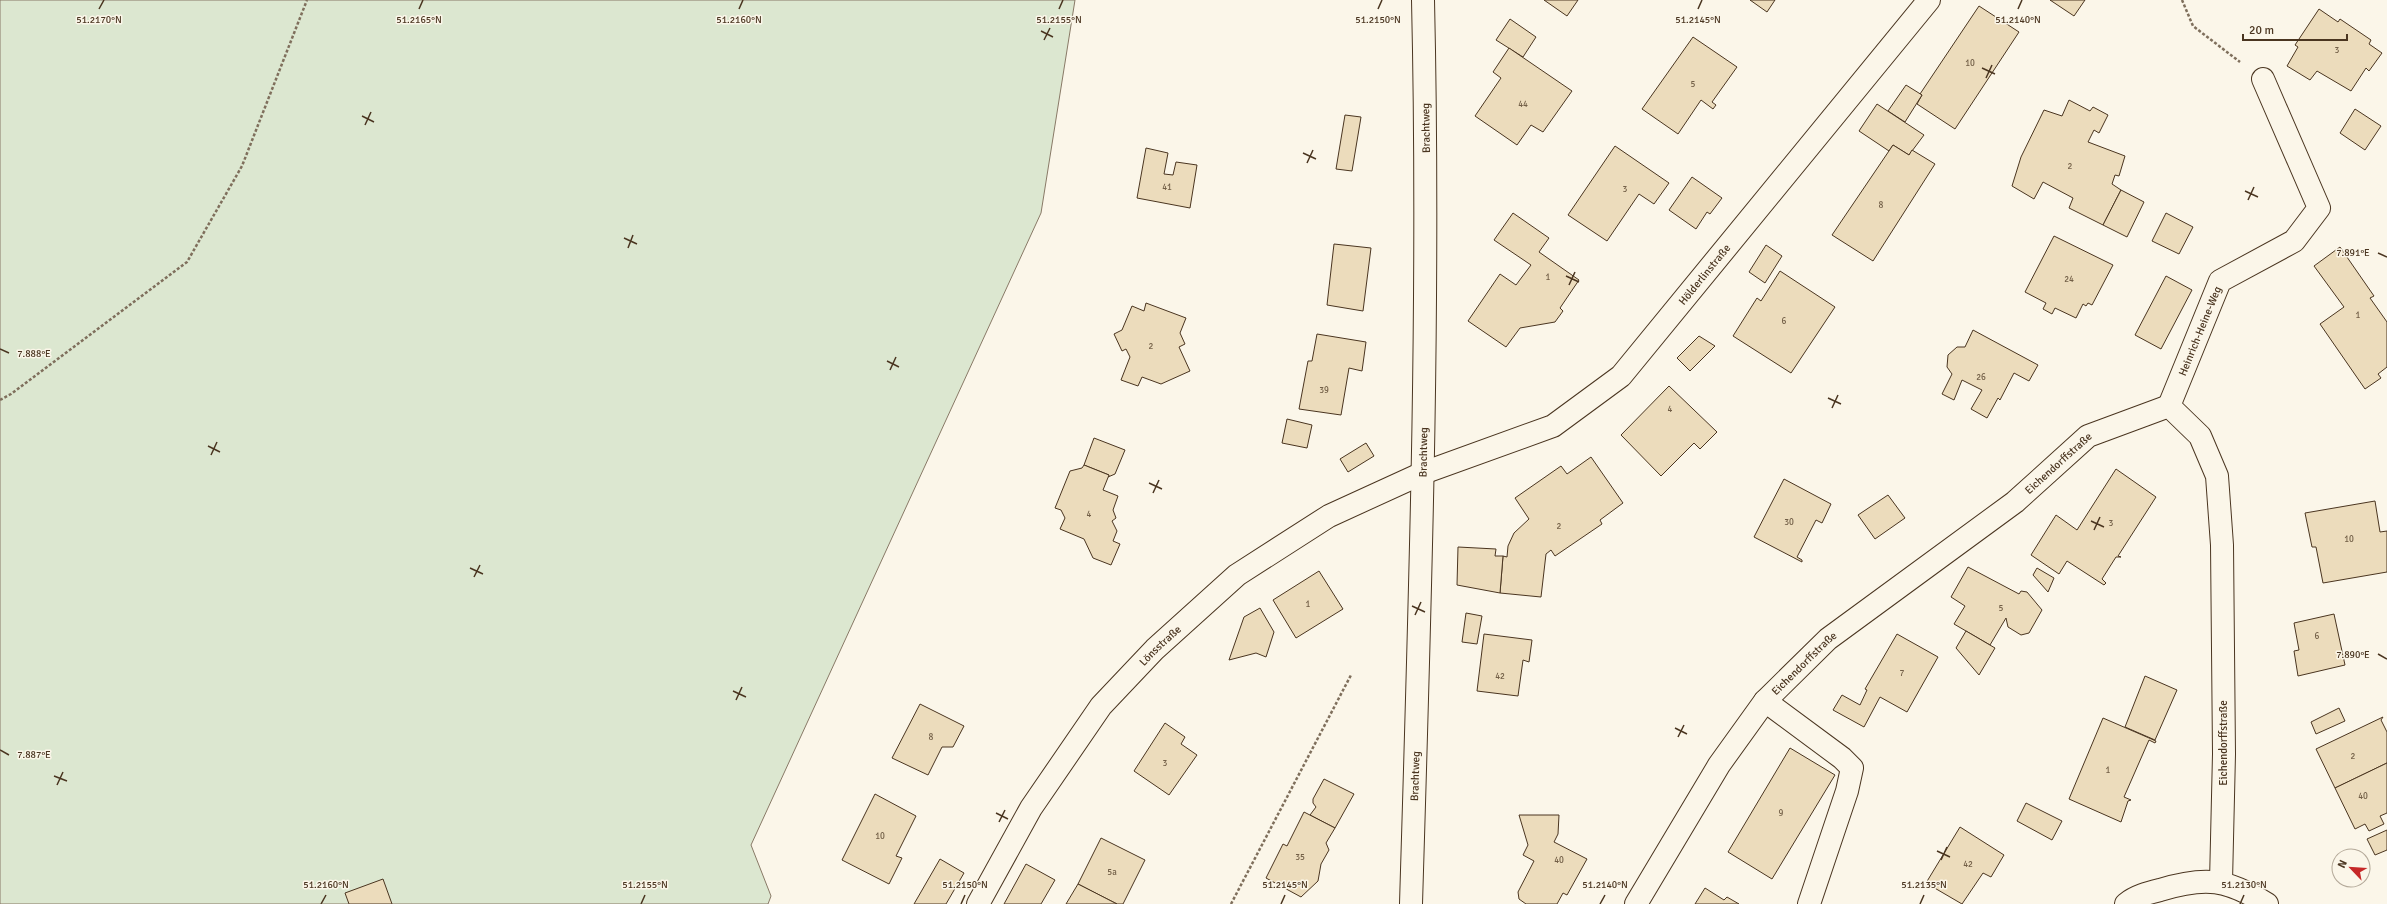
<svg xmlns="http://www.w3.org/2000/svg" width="2387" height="904" font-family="Signika,sans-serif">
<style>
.green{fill:#dce7d0;stroke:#887966}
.building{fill:#ecdcbc;stroke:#4a3520}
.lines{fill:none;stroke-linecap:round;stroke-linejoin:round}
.minor-casing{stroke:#4a3520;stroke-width:24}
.path{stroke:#7f6f5c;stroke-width:2.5;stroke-dasharray:3 2;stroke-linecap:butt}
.minor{stroke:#fbf6e9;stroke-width:22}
.ticks{fill:none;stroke:#4a3520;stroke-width:1.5}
.labels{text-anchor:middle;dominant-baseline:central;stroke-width:3;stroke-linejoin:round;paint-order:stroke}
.number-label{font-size:9px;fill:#725f47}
.street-label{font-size:11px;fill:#4a3520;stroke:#fbf6e9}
.ticks-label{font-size:10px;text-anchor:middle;fill:#4a3520;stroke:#fbf6e9;stroke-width:3;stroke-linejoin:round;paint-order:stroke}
</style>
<rect width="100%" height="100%" fill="#fbf6e9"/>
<!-- green -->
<polygon class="green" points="0,0 1075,0 1041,213 751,845 771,896 768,904 0,904"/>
<!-- building -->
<g class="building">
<polygon points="1544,0 1578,0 1567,16"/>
<polygon points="1750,0 1775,0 1767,12"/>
<polygon points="2050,0 2085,0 2074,16"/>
<polygon points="1979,6 2019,32 1955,129 1917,104 1922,95 1920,94"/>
<polygon points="2319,9 2338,22 2340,19 2371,40 2369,44 2382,53 2369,71 2366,68 2351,91 2317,71 2310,80 2287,66 2298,47 2295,45"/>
<polygon points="1510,19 1536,37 1523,57 1496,40"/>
<polygon points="1693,37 1737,67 1712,102 1716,105 1713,109 1701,100 1678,134 1642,109"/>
<polygon points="1509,48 1572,91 1543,132 1531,125 1517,145 1475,116 1501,78 1493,72"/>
<polygon points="1906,85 1922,95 1905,122 1888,111"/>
<polygon points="2069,100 2090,111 2093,107 2108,115 2099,133 2094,130 2088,142 2125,156 2119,176 2115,175 2112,184 2121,190 2103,225 2069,208 2073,198 2043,182 2034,199 2012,186 2021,157 2044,110 2062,116"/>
<polygon points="1877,104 1924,135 1909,155 1893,145 1889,151 1859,131"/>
<polygon points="2355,109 2381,126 2365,150 2340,133"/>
<polygon points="1345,115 1361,117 1352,171 1336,169"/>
<polygon points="1893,145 1909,155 1912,150 1935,164 1873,261 1832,235"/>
<polygon points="1615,146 1669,183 1654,204 1639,194 1607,241 1568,215"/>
<polygon points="1146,148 1168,153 1164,174 1173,175 1176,162 1197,165 1190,208 1137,198"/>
<polygon points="1692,177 1722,198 1710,214 1707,212 1696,229 1669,210"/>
<polygon points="2121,190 2144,202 2127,237 2103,225"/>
<polygon points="1513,213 1549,238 1539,252 1579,280 1560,308 1563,311 1555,322 1520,328 1506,347 1468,321 1500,274 1516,285 1531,265 1494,240"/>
<polygon points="2166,213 2193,227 2179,254 2152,241"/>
<polygon points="2054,236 2113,265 2092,305 2088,303 2086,306 2083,304 2076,318 2055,308 2052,314 2043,309 2046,303 2025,292"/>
<polygon points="1334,244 1371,248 1363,311 1327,305"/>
<polygon points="1766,245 1782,256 1765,283 1749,272"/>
<polygon points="2340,247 2374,296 2370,298 2387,322 2387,367 2378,374 2381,378 2365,389 2320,324 2344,307 2314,266"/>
<polygon points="1780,271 1835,307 1791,373 1733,336 1757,298 1761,301"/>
<polygon points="2166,276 2192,290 2161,349 2135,335"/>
<polygon points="1146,303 1186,318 1180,333 1185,344 1179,347 1190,371 1161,384 1142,377 1138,386 1121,380 1130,357 1126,349 1122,351 1114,334 1122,330 1132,306 1144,311"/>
<polygon points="1973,330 2038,365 2029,381 2014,373 2000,400 1998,398 1987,418 1971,409 1982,390 1962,380 1954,400 1942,394 1952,374 1947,367 1948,355 1957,347 1965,347"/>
<polygon points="1317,334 1366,342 1362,371 1349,368 1341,415 1299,409 1308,361 1312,361"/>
<polygon points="1699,336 1715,346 1690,371 1677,358"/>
<polygon points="1669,386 1717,432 1700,449 1694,443 1661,476 1621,435"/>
<polygon points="1287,419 1312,425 1307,448 1282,443"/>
<polygon points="1094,438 1125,450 1115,474 1108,477 1109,475 1084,465"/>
<polygon points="1366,443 1374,456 1348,472 1340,459"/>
<polygon points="1591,457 1623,503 1600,520 1602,524 1555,556 1551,550 1546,554 1541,597 1500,593 1503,556 1507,557 1508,546 1514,533 1529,519 1515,498 1561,466 1567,474"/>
<polygon points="1084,465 1109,475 1103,490 1118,496 1113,510 1116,518 1112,521 1117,531 1113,541 1120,544 1111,565 1093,558 1084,539 1060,529 1065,518 1061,510 1055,508 1070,471 1082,468"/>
<polygon points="2116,469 2156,497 2118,556 2121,557 2116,557 2102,579 2106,583 2104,585 2067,561 2059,574 2031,555 2056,515 2077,530"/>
<polygon points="1784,479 1831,504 1822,523 1816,520 1797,557 1802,560 1802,562 1754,537"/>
<polygon points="1888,495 1905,518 1875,539 1858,515"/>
<polygon points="2375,501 2380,532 2387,531 2387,572 2323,583 2316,547 2312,547 2305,513"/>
<polygon points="1458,547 1496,549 1495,556 1503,556 1500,593 1457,585"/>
<polygon points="1968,567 2019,594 2021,591 2027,592 2042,610 2029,633 2021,635 2008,627 2006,618 1990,645 1954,624 1965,606 1951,597"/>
<polygon points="2037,568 2054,578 2048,592 2033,575"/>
<polygon points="1319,571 1343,609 1296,638 1273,600"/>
<polygon points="1260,608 1274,632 1266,657 1256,653 1229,660 1244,617"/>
<polygon points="1466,613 1482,616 1477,644 1462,642"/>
<polygon points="2334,614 2345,665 2298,676 2294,651 2299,650 2294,623"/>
<polygon points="1966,631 1995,648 1979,675 1956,648"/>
<polygon points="1484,634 1532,640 1529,662 1523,660 1518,696 1477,691"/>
<polygon points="1897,634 1938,657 1907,712 1880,697 1864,727 1833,710 1842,695 1860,705 1867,690 1865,689"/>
<polygon points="2145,676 2177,690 2155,740 2125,727"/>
<polygon points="920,704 964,726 953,747 942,747 928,775 892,758"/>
<polygon points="2339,708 2345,721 2316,734 2311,722"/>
<polygon points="2383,717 2381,720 2387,732 2387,763 2335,788 2316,749"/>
<polygon points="2103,718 2156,741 2155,743 2149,740 2124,797 2131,800 2128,801 2121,822 2069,799"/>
<polygon points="1165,723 1185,737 1181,744 1197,755 1169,795 1134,771"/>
<polygon points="1790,748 1835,775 1772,879 1728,852"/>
<polygon points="2387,763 2387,813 2380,816 2384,824 2369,831 2365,824 2355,829 2335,788"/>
<polygon points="1324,779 1354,794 1335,828 1310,815 1316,807 1313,803 1313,799"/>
<polygon points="875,794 916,816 896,856 902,858 889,884 842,860"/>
<polygon points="2026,803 2062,821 2052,840 2017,821"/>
<polygon points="1304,812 1335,828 1326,843 1329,850 1321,864 1318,881 1301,897 1266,878 1283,844 1287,846"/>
<polygon points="1519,815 1559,815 1558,834 1554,842 1587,859 1567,895 1563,893 1557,904 1526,904 1519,899 1518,892 1534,861 1523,855 1528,845"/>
<polygon points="1960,827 2004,855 1991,877 1983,873 1962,904 1926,883"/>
<polygon points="2387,830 2387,850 2375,855 2367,839"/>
<polygon points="1101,838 1145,860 1123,904 1117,904 1078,884"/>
<polygon points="940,859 964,873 946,904 914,904"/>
<polygon points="1026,864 1055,880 1041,904 1004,904"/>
<polygon points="383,879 392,904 349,904 345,893"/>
<polygon points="1078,884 1117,904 1066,904"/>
<polygon points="1705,888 1724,900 1727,897 1739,904 1695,904"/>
</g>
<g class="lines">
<!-- minor casing -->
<g class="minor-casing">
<g id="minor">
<path id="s1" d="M2169,406L2220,281L2294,241L2319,208L2263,79"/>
<polyline points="1765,701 1842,758 1852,768 1847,791 1809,904"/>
<path id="s2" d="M978,904L1031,808L1101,706L1155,649L1237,575L1329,516L1423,473L1553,426L1621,376L1929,0"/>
<path id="s3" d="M1411,904C1420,603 1430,301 1423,0"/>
<path id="s4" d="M1636,904L1719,765L1765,701L1828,639L2015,502L2088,436L2169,406L2200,436L2217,476L2222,545L2224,754L2221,882"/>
<path d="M2126,904C2136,896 2148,893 2160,890C2206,876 2227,879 2267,904"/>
</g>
</g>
<!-- path -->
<g class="path">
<polyline points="2182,0 2193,26 2240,62"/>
<polyline points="0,400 11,394 187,262 242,166 307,0"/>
<polyline points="1231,904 1351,675"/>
</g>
<!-- minor -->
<use href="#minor" class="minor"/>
</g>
<!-- ticks -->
<path class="ticks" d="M99,9L104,0M419,9L423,0M739,9L743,0M1059,9L1063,0M1378,9L1382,0M1698,9L1702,0M2018,9L2022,0M1041,31L1053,37M1044,40L1050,28M1982,68L1995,74M1986,78L1992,65M362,116L374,122M365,125L371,112M1303,153L1316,159M1307,163L1313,150M2245,191L2258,197M2248,200L2254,187M624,238L637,244M628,248L633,235M2378,253L2387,257M1566,276L1579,282M1569,285L1575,272M0,349L9,353M887,361L899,367M890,370L896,357M1828,398L1841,404M1832,408L1838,395M208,446L220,452M211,455L217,442M1149,483L1162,489M1153,493L1159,480M2091,521L2104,527M2094,530L2100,517M470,568L483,574M474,577L480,565M1412,606L1425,612M1415,615L1421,602M2378,654L2387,659M733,691L746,697M736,700L742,687M1675,728L1687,734M1678,737L1684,725M0,750L9,755M54,776L67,781M57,785L63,772M996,813L1008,819M999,822L1005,810M1937,851L1950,857M1941,860L1947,847M321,904L326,895M641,904L645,895M961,904L965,895M1281,904L1285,895M1600,904L1605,895M1920,904L1924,895M2240,904L2244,895"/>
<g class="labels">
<!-- number labels -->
<g class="number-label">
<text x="2337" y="50">3</text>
<text x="1970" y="63">10</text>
<text x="1693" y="84">5</text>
<text x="1523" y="104">44</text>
<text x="2070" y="166">2</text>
<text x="1167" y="187">41</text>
<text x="1625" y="189">3</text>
<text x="1881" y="205">8</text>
<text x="1548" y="277">1</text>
<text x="2069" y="279">24</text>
<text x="2358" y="315">1</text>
<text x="1784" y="321">6</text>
<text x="1151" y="346">2</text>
<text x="1981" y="377">26</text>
<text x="1324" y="390">39</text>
<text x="1670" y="409">4</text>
<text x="1089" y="514">4</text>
<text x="1789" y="522">30</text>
<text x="2111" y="523">3</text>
<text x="1559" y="526">2</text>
<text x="2349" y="539">10</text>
<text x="1308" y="604">1</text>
<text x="2001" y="608">5</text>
<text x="2317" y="636">6</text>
<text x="1902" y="673">7</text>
<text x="1500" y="676">42</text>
<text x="931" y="737">8</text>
<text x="2353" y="756">2</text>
<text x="1165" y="763">3</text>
<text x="2108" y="770">1</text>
<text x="2363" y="796">40</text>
<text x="1781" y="813">9</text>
<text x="880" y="836">10</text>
<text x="1300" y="857">35</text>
<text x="1559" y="860">40</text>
<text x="1968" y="864">42</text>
<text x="1112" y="872">5a</text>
</g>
<!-- street labels -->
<g class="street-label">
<text transform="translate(1426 128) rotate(-91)">Brachtweg</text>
<text stroke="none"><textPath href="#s2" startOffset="989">Hölderlinstraße</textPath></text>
<text stroke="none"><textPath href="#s1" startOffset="81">Heinrich-Heine-Weg</textPath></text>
<text stroke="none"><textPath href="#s3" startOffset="452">Brachtweg</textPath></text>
<text stroke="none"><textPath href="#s4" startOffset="619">Eichendorffstraße</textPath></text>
<text stroke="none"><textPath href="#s2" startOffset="318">Lönsstraße</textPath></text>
<text stroke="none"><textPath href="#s4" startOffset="295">Eichendorffstraße</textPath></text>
<text transform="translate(2223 743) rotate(-90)">Eichendorffstraße</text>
<text stroke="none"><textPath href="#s3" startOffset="128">Brachtweg</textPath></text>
</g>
</g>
<g class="ticks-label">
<text x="99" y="23">51.2170°N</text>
<text x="419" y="23">51.2165°N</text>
<text x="739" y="23">51.2160°N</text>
<text x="1059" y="23">51.2155°N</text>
<text x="1378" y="23">51.2150°N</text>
<text x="1698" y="23">51.2145°N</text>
<text x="2018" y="23">51.2140°N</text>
<text x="2353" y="256">7.891°E</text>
<text x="34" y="357">7.888°E</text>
<text x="2353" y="658">7.890°E</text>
<text x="34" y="758">7.887°E</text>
<text x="326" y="888">51.2160°N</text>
<text x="645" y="888">51.2155°N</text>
<text x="965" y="888">51.2150°N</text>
<text x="1285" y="888">51.2145°N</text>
<text x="1605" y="888">51.2140°N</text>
<text x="1924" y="888">51.2135°N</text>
<text x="2244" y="888">51.2130°N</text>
</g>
<!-- north arrow -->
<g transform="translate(2351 868) rotate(295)"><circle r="19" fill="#fbf6e9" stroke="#b4a999"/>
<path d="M0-3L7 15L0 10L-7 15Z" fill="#c62828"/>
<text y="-6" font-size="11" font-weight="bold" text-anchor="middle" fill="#4a3520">N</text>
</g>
<!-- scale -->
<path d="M2243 34v6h104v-6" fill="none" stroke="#4a3520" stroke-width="2"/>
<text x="2249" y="34" font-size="12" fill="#4a3520" stroke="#fbf6e9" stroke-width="3" paint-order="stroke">20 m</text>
</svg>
